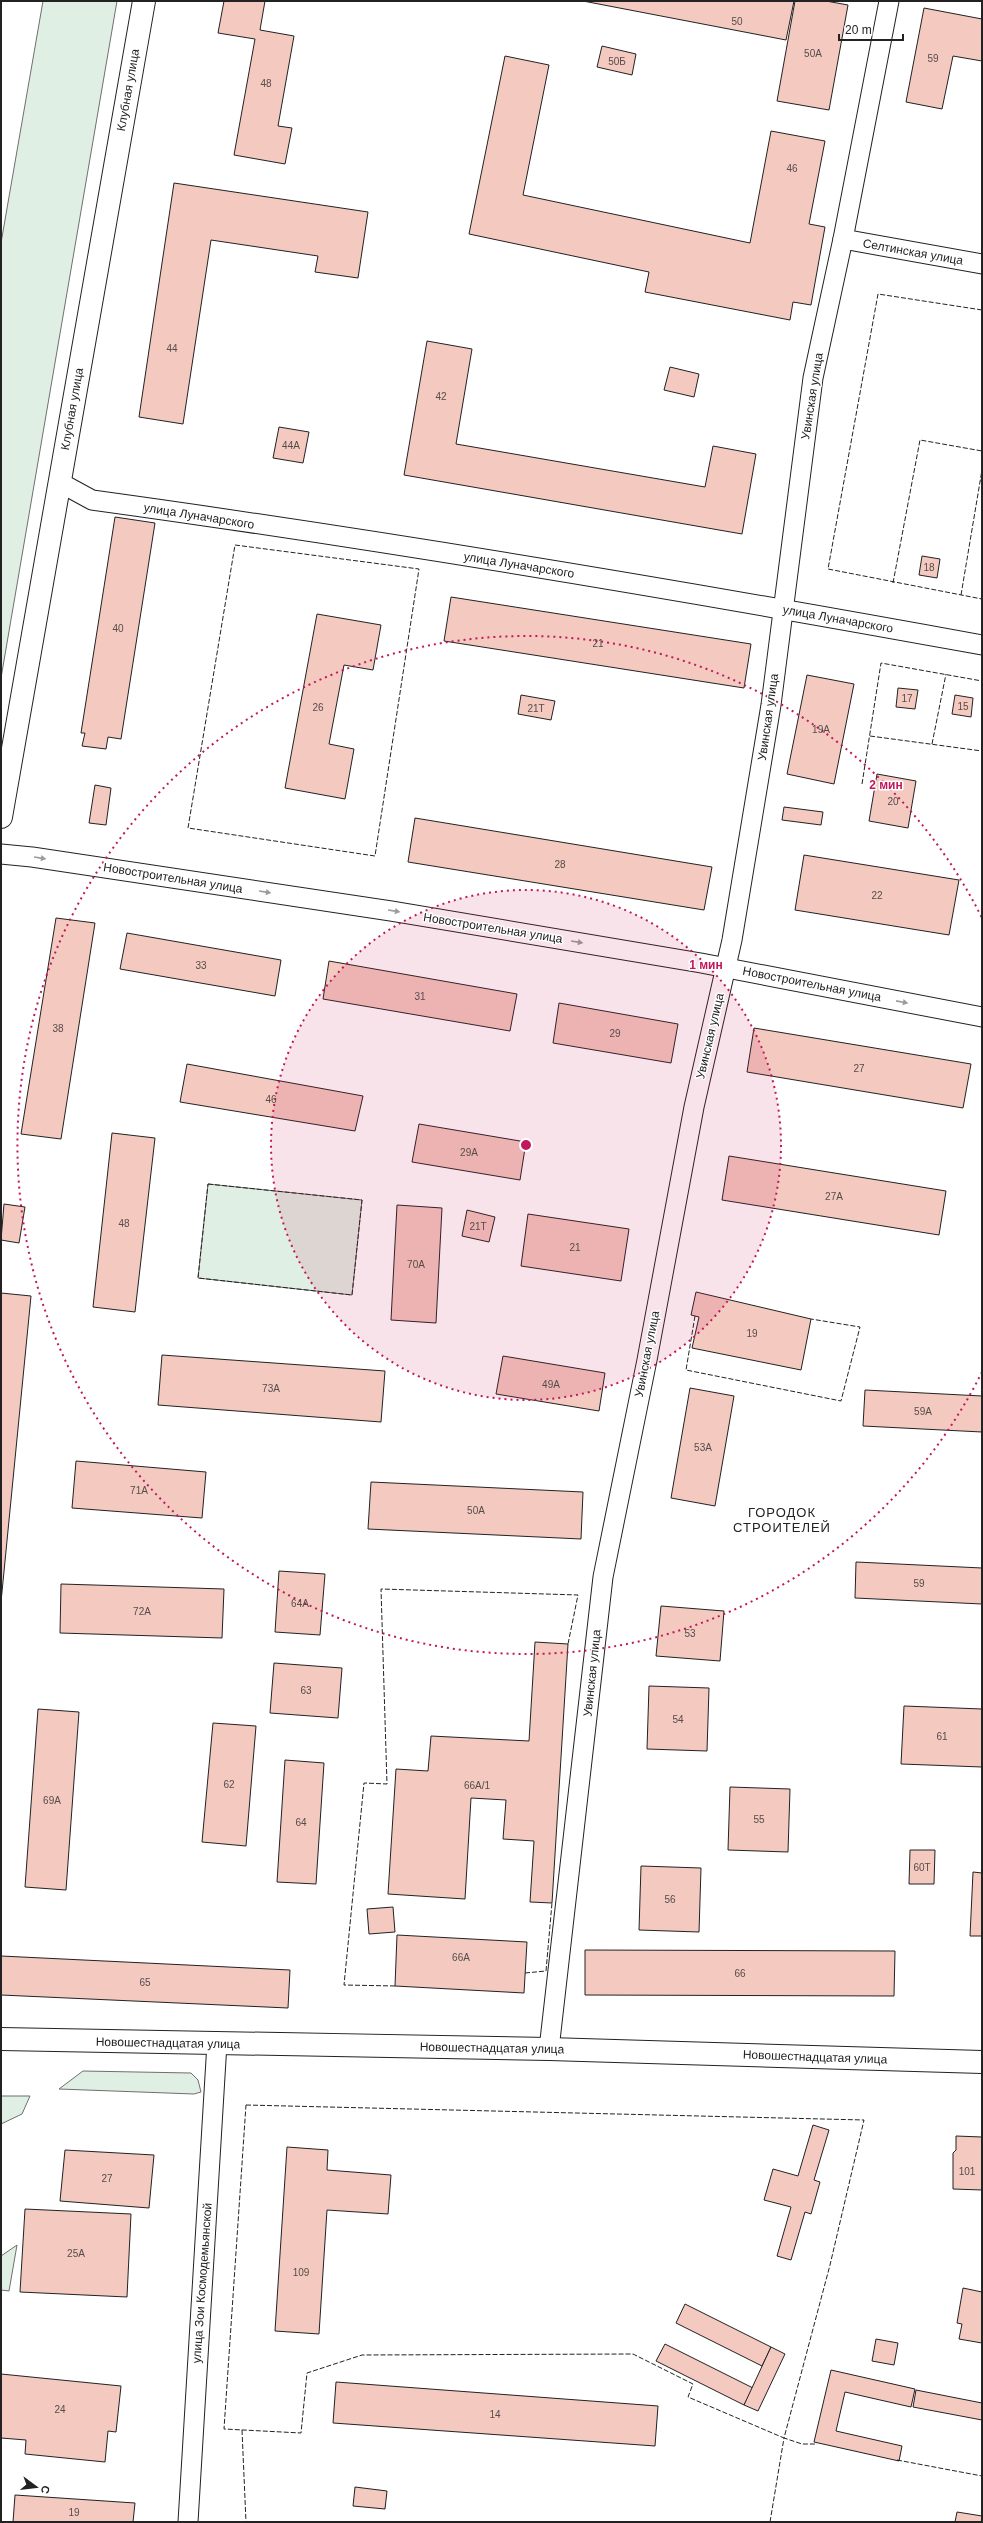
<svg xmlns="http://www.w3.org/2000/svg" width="983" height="2523" font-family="Helvetica,sans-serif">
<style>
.green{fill:#e0efe3;stroke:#6f6f6f}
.building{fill:#f3c9c0;stroke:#222}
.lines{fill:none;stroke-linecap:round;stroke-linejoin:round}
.street-casing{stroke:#222;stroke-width:21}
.secondary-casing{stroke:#222;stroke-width:24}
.street{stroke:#fff;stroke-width:19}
.secondary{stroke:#fff;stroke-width:22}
.fence{stroke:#222;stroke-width:1;stroke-dasharray:5 2;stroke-linecap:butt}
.oneway{fill:#9c9c9c}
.ring{fill:none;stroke:#c2185b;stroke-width:2;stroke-dasharray:2 4}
.labels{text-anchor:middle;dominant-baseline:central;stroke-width:3;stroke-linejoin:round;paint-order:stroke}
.number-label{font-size:10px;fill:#564c4a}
.street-label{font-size:12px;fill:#222;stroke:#fff}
.neighbourhood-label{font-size:13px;letter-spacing:1px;fill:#222;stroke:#fff}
.centre{fill:#c2185b;stroke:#fff;stroke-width:2}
.ring-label{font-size:12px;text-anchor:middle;font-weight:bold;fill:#c2185b;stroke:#fff;stroke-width:3;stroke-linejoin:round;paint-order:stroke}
</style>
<rect width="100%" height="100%" fill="#fff"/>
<!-- green -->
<g class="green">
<polygon points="43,1 117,1 1,678 1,243"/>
<polygon points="208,1184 362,1200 352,1295 198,1278"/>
<polygon points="83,2071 191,2073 198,2080 201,2092 194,2094 59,2089"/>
<polygon points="1,2096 30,2096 22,2114 1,2124"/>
<polygon points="17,2245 9,2291 1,2290 1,2256"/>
</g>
<!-- building -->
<g class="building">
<polygon points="224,1 265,1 260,30 294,36 278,126 292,128 285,164 234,155 255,39 218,33"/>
<polygon points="583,1 794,1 786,40"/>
<polygon points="795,1 826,1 848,5 829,110 777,101"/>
<polygon points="924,8 982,19 982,61 953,56 942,109 906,102"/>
<polygon points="602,46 636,54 632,75 597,67"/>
<polygon points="505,56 549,65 523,195 750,243 771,131 825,141 809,224 825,227 811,305 793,302 790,320 645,292 649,272 469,234"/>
<polygon points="174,183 368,212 358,278 315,272 318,256 211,240 183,424 139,417"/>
<polygon points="427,341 472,349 456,444 705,487 713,446 756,454 742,534 404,475"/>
<polygon points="670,367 699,374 694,397 664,390"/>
<polygon points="279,427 309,432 303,463 273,458"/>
<polygon points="115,517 155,523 121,739 108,737 106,749 82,746 85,733 81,733"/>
<polygon points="922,556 940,559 937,578 919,575"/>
<polygon points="451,597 751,644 744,688 444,641"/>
<polygon points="317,614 381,625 373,670 344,665 329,744 354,749 345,799 285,788"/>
<polygon points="807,675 854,684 834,784 787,774"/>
<polygon points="898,688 918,690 915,709 896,707"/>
<polygon points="521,695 555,701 551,720 518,714"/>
<polygon points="955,695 973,698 971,717 952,714"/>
<polygon points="877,774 916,781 908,828 869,821"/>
<polygon points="95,785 111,788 106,825 89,823"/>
<polygon points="784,807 823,812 821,825 782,820"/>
<polygon points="415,818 712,867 704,910 408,862"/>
<polygon points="804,855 959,880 949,935 795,910"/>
<polygon points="56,918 95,923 61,1139 21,1134"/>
<polygon points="127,933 281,960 275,996 120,969"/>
<polygon points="329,961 517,994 510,1031 323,999"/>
<polygon points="559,1003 678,1024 671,1063 553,1043"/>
<polygon points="754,1028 971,1064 963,1108 747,1072"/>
<polygon points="187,1064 363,1096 355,1131 180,1102"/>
<polygon points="419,1124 526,1142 520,1180 412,1162"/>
<polygon points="112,1133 155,1138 135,1312 93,1307"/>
<polygon points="729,1156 946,1191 939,1235 722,1200"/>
<polygon points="4,1204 25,1207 19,1243 1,1240"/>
<polygon points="397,1205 442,1208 436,1323 391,1320"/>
<polygon points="467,1210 495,1217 489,1242 462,1236"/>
<polygon points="528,1214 629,1229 621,1281 521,1266"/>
<polygon points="696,1292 811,1319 801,1370 692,1348 699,1317 691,1315"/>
<polygon points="1,1293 31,1296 1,1602"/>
<polygon points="162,1355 385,1371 381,1422 158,1405"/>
<polygon points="503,1356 605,1373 599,1411 496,1394"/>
<polygon points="690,1388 734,1396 715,1506 671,1498"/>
<polygon points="865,1390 982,1396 982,1432 863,1426"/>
<polygon points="76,1461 206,1472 202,1518 72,1508"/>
<polygon points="371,1482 583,1492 581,1539 368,1529"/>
<polygon points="856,1562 982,1568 982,1604 855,1598"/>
<polygon points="279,1571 325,1574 320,1635 275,1632"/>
<polygon points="61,1584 224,1589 222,1638 60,1633"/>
<polygon points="661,1606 724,1611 720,1661 656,1656"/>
<polygon points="535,1642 568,1644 552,1903 530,1902 534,1841 503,1839 506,1800 471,1798 465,1899 388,1894 396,1769 428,1771 431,1736 529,1741"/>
<polygon points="274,1663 342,1668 338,1718 270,1713"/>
<polygon points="649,1686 709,1688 707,1751 647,1749"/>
<polygon points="904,1706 982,1709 982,1767 901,1764"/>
<polygon points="38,1709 79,1712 66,1890 25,1887"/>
<polygon points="213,1723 256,1726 246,1846 202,1842"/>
<polygon points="285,1760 324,1763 316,1884 277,1882"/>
<polygon points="730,1787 790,1789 788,1852 728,1850"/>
<polygon points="910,1850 935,1850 934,1884 909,1884"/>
<polygon points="641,1866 701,1868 699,1932 639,1930"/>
<polygon points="973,1872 982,1873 982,1936 970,1936"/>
<polygon points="393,1907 395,1932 369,1934 367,1909"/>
<polygon points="397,1935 527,1942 524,1993 395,1986"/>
<polygon points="585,1950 895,1951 894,1996 585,1995"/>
<polygon points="1,1956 290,1970 288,2008 1,1995"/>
<polygon points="813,2125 829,2130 814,2180 820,2182 811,2214 805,2212 791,2260 777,2256 791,2207 764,2200 773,2169 798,2176"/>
<polygon points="956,2136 982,2137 982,2190 953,2189 953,2153 956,2150"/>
<polygon points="287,2147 328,2150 327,2170 391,2175 388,2214 327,2210 319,2334 275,2331"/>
<polygon points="65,2150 154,2155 149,2208 60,2201"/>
<polygon points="25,2209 131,2214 127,2297 20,2292"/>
<polygon points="963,2288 982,2292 982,2343 959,2339 962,2324 957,2323"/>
<polygon points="685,2304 771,2347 762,2366 676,2323"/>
<polygon points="876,2339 898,2343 894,2365 872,2361"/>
<polygon points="665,2344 753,2388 744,2405 656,2361"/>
<polygon points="771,2347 785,2354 758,2411 744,2405"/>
<polygon points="831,2370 915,2389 911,2407 845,2392 836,2431 902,2446 899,2461 814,2442"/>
<polygon points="1,2374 121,2386 116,2432 108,2431 105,2462 25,2454 26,2440 1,2438"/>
<polygon points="336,2382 658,2406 655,2446 333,2423"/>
<polygon points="916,2390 982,2403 982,2420 913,2407"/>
<polygon points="355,2487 387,2491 385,2509 353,2506"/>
<polygon points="15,2495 135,2503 133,2522 13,2522"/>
<polygon points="957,2512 982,2516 982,2522 955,2522"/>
</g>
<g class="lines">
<!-- street casing -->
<g class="street-casing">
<g id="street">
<polyline points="843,239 982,264"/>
<path d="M59,482L92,500C390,541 686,591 982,645"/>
<polyline points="1,854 32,857 391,911 701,963 982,1017"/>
<polyline points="549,2049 603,1577 647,1360 694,1107 732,940 771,705 813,378 843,239 889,1"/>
<polyline points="188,2522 217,2043"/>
</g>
</g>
<!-- secondary casing -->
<g class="secondary-casing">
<g id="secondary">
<polyline points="1,817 144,1"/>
<polyline points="1,2039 549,2049 982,2062"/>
</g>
</g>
<!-- street -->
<use href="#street" class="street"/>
<!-- secondary -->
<use href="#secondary" class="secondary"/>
<!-- fence -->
<g class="fence">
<polyline points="982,310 878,294 828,569 982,599"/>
<polygon points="235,545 419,569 375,856 188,828"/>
<polyline points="893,583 920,440 982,451"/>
<polyline points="961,595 982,470"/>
<polyline points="870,736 982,751"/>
<polyline points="932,744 946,674"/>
<polyline points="862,784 881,663 982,681"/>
<polygon points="208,1184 362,1200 352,1295 198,1278"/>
<polyline points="695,1316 686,1370 841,1401 860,1327 811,1319"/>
<polyline points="525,1973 546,1971 552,1903"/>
<polyline points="395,1986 344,1985 364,1783 387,1784 381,1589 578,1595 568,1644"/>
<polygon points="246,2105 864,2120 830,2265 784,2438 688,2397 693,2384 633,2354 362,2355 307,2373 301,2433 224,2429"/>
<polyline points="242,2430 246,2522"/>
<polyline points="897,2460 982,2476"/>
<polyline points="770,2522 784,2438 802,2444 817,2444"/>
</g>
</g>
<!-- one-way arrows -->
<defs><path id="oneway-solid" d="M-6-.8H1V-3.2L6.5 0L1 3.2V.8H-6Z"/></defs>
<g class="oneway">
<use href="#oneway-solid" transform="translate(40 858) rotate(9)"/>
<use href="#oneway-solid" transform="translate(265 892) rotate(9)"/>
<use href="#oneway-solid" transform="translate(394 911) rotate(9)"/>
<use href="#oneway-solid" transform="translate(577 942) rotate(9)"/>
<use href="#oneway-solid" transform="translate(902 1002) rotate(11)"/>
</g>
<!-- distance rings -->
<circle cx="526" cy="1145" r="255" fill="#c2185b" fill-opacity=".12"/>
<g class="ring">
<circle cx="526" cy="1145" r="255"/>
<path d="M982 1372A509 509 0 1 1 982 918"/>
</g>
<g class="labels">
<!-- number labels -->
<g class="number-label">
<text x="737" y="21">50</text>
<text x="813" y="53">50А</text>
<text x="933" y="58">59</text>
<text x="617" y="61">50Б</text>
<text x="266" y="83">48</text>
<text x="792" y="168">46</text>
<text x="172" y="348">44</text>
<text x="441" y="396">42</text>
<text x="291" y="445">44А</text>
<text x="929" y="567">18</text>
<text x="118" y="628">40</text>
<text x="598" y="643">21</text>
<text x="907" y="698">17</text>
<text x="963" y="706">15</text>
<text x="318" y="707">26</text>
<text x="536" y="708">21Т</text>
<text x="821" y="729">19А</text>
<text x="893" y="801">20</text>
<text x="560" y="864">28</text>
<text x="877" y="895">22</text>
<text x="201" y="965">33</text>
<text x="420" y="996">31</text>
<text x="58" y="1028">38</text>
<text x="615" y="1033">29</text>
<text x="859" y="1068">27</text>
<text x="271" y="1099">46</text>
<text x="469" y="1152">29А</text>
<text x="834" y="1196">27А</text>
<text x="124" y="1223">48</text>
<text x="478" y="1226">21Т</text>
<text x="575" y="1247">21</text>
<text x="416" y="1264">70А</text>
<text x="752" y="1333">19</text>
<text x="551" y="1384">49А</text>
<text x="271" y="1388">73А</text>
<text x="923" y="1411">59А</text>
<text x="703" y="1447">53А</text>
<text x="139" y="1490">71А</text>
<text x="476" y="1510">50А</text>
<text x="919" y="1583">59</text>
<text x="300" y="1603">64А</text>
<text x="142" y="1611">72А</text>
<text x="690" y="1633">53</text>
<text x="306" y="1690">63</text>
<text x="678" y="1719">54</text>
<text x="942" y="1736">61</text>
<text x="229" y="1784">62</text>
<text x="477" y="1785">66А/1</text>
<text x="52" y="1800">69А</text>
<text x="759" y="1819">55</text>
<text x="301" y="1822">64</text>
<text x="922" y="1867">60Т</text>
<text x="670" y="1899">56</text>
<text x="461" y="1957">66А</text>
<text x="740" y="1973">66</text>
<text x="145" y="1982">65</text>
<text x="967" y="2171">101</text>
<text x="107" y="2178">27</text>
<text x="76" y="2253">25А</text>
<text x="301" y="2272">109</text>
<text x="60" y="2409">24</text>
<text x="495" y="2414">14</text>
<text x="74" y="2512">19</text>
</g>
<!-- street labels -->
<g class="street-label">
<text transform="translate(128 90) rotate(-80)">Клубная улица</text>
<text transform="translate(913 252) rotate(10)">Селтинская улица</text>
<text transform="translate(812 396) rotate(-81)">Увинская улица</text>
<text transform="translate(72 409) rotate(-80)">Клубная улица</text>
<text transform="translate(199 516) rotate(9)">улица Луначарского</text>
<text transform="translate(519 565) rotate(9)">улица Луначарского</text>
<text transform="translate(838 619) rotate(10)">улица Луначарского</text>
<text transform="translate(768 717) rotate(-82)">Увинская улица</text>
<text transform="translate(173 878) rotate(9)">Новостроительная улица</text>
<text transform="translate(493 928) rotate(9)">Новостроительная улица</text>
<text transform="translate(812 984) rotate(11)">Новостроительная улица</text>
<text transform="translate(710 1036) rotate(-77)">Увинская улица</text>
<text transform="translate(647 1354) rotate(-79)">Увинская улица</text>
<text transform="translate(592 1673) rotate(-84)">Увинская улица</text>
<text transform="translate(168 2043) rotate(1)">Новошестнадцатая улица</text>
<text transform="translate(492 2048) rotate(1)">Новошестнадцатая улица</text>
<text transform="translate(815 2057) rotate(2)">Новошестнадцатая улица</text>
<text transform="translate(202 2283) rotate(-86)">улица Зои Космодемьянской</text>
</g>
<!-- neighbourhood labels -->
<g class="neighbourhood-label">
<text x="782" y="1512">ГОРОДОК<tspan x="782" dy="15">СТРОИТЕЛЕЙ</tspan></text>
</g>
</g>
<circle cx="526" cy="1145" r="6" class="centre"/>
<g class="ring-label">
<text x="886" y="789">2 мин</text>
<text x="706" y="969">1 мин</text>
</g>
<!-- border -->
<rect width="983" height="2523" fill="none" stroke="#222222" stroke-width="4"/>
<!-- north arrow -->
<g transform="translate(36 2487) rotate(105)" stroke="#ffffff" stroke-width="3" paint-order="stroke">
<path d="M0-3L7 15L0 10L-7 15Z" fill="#222222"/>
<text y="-6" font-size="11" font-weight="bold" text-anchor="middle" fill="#222222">С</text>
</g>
<!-- scale -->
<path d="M839 34v6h64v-6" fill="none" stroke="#222222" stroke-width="2"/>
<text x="845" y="34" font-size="12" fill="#222222" stroke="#ffffff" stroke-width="3" paint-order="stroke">20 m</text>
</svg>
